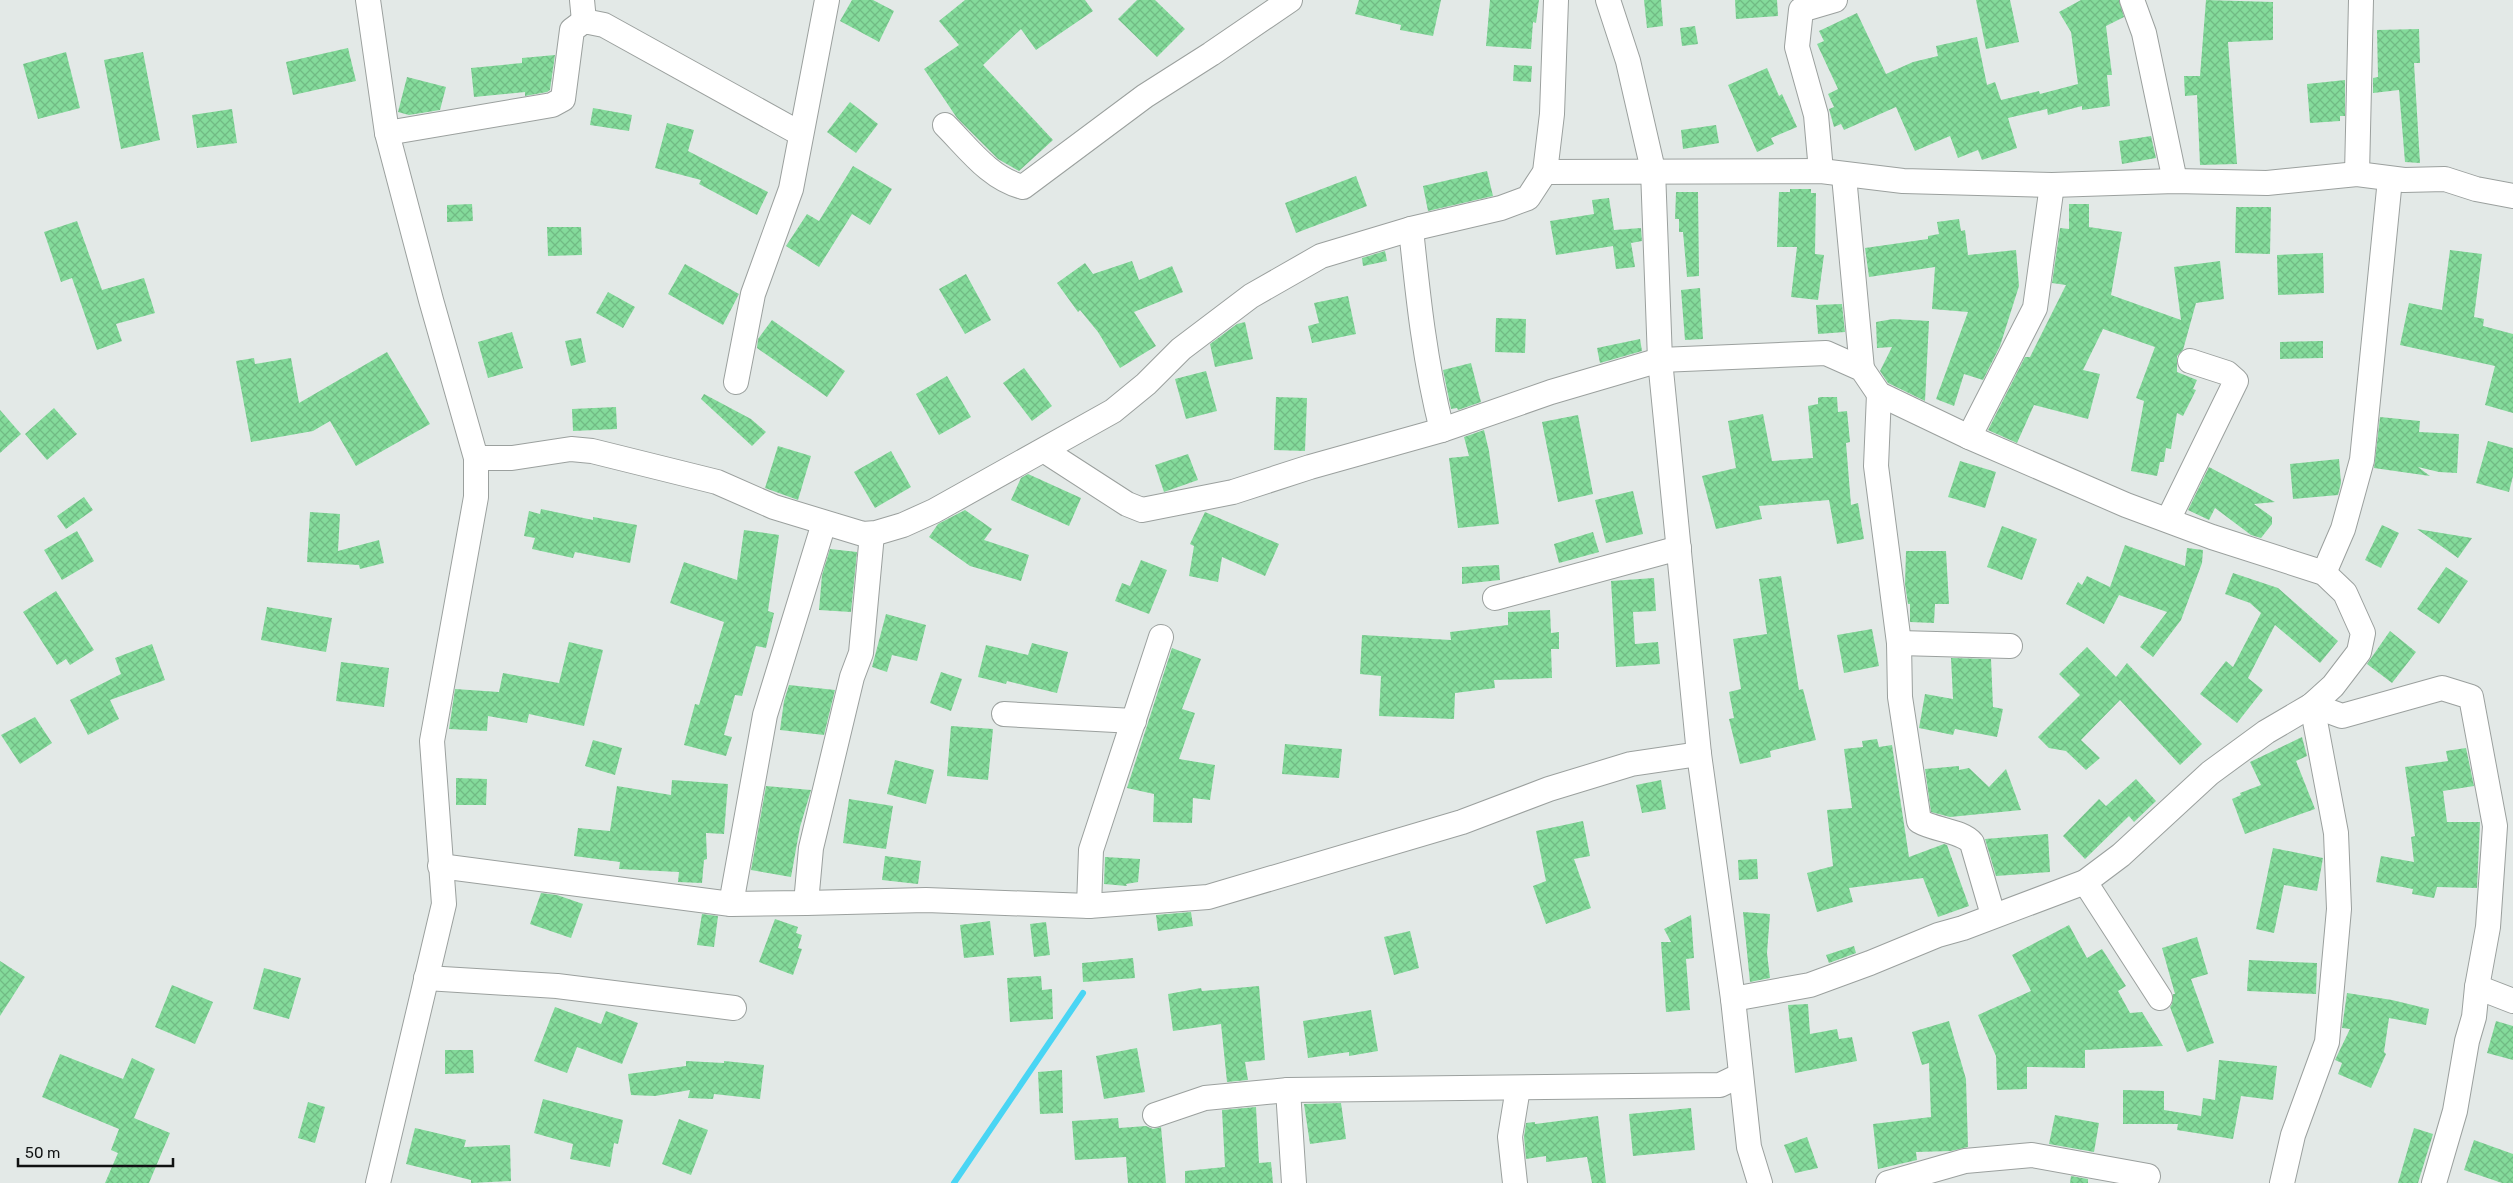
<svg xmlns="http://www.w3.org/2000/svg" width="2513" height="1183" font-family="Rubik,sans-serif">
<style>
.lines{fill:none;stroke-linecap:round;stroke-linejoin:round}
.stream{stroke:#49d5f4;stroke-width:6}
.building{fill:url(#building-cross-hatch)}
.minor-casing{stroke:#9ba09e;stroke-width:26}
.minor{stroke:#fff;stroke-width:24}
</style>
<defs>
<pattern id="building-cross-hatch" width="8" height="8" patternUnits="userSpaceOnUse" patternTransform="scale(1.25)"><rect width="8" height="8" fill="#84db9b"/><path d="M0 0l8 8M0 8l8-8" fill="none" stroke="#71bb84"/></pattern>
</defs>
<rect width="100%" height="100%" fill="#e3e9e7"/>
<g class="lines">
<!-- stream -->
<polyline class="stream" points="954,1183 1083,993"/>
</g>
<!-- building -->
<g class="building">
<polygon points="852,0 873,0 894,11 879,42 840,21"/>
<polygon points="965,0 1085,0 1093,11 1036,50 1021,29 983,65 1053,140 1019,171 998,159 957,118 924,69 959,45 939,21"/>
<polygon points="1137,0 1155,0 1185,29 1157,57 1118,19"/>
<polygon points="1359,0 1441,0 1433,36 1400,30 1401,25 1355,14"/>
<polygon points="1490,0 1539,0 1536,23 1533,22 1531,49 1486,46"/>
<polygon points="1644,0 1661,0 1663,26 1647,28"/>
<polygon points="1735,0 1777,0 1778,16 1736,19"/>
<polygon points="1976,0 2010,0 2019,42 1986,49"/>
<polygon points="2081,0 2119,0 2124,17 2106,26 2112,75 2107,75 2110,106 2082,110 2082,106 2048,115 2047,109 2008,118 2017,148 1982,160 1978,150 1958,158 1950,136 1915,151 1896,107 1844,130 1841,124 1834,127 1829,109 1834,107 1828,94 1838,89 1817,44 1824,41 1819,31 1857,13 1886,74 1913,62 1938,56 1936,46 1977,37 1987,85 1995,82 2001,100 2039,91 2040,94 2078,84 2071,32 2059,12"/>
<polygon points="2206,0 2273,2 2273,40 2228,42 2237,164 2200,165 2197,95 2185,96 2184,76 2200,76"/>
<polygon points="1695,26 1698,44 1682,46 1680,28"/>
<polygon points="2419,29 2420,63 2414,63 2420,163 2405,162 2399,90 2373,93 2373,78 2378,77 2377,30"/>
<polygon points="348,48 356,81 293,95 286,62"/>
<polygon points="66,52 80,108 38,119 23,64"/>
<polygon points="143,52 160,140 121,149 104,60"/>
<polygon points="555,55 550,90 547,92 525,96 525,92 474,97 471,68 522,63 522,58"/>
<polygon points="1514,65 1532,66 1531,82 1513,81"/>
<polygon points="1767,68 1779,96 1782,94 1797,127 1771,138 1774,144 1757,152 1728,85"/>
<polygon points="407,77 446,87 440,110 409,115 398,112"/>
<polygon points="2345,80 2345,116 2340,116 2340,121 2310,123 2307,84"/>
<polygon points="850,102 878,124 856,153 827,132"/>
<polygon points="593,108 632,115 629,131 590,125"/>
<polygon points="232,109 237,143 197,148 192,115"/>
<polygon points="667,123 694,130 688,151 768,192 757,215 699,184 701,180 655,168"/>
<polygon points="1716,125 1719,143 1683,149 1681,130"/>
<polygon points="2151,136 2156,158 2122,164 2119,141"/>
<polygon points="853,166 892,189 870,225 852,214 819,267 786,246 807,214 819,221"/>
<polygon points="1487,171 1493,196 1428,211 1423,186"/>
<polygon points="1356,176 1367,206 1296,233 1285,203"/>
<polygon points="1790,189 1811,189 1811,193 1816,193 1815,254 1824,255 1818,300 1791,297 1797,247 1777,247 1779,192 1790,192"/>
<polygon points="1676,192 1698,192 1699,276 1687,277 1683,232 1679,232 1679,219 1675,219"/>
<polygon points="1609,198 1614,230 1641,228 1642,241 1631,243 1635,267 1616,269 1613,246 1556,255 1550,221 1594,214 1592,200"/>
<polygon points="472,204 473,221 447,222 447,205"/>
<polygon points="2069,204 2089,204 2089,227 2122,232 2111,295 2181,320 2174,267 2220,261 2224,299 2196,303 2183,350 2177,356 2177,372 2197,380 2193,389 2196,390 2183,416 2177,413 2171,449 2166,448 2164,462 2160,462 2157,476 2131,471 2144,401 2136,398 2155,347 2103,329 2083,370 2100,374 2088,419 2034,405 2017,443 1988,430 2025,357 2030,357 2066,285 2052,283 2060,228 2069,229"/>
<polygon points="2236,207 2271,207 2270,254 2235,253"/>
<polygon points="1959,219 1961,231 1965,230 1968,255 2016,250 2019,286 2000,346 1983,380 1964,374 1954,406 1936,399 1968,312 1932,309 1935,267 1869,277 1865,248 1928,239 1928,236 1939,234 1937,222"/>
<polygon points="77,221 102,290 144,278 155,313 116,324 122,341 97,350 72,278 61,282 44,232"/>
<polygon points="547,227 581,227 582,255 548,256"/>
<polygon points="2450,250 2482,254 2474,317 2484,319 2483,326 2513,334 2513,413 2485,405 2495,366 2400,345 2409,303 2442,310"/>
<polygon points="1385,251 1387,261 1363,266 1362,258"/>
<polygon points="2323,253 2324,293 2278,295 2277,255"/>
<polygon points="1132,261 1139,280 1172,266 1183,292 1134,312 1156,346 1120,368 1098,332 1080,310 1078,312 1057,283 1085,263 1093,274"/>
<polygon points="685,264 739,294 723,325 668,294"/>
<polygon points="966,274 991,320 965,334 939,289"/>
<polygon points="1700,288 1703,339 1685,340 1681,290"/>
<polygon points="608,292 635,307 623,328 596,313"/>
<polygon points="1348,296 1356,334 1312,343 1308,326 1319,323 1314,303"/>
<polygon points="1842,304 1845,332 1818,334 1816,305"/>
<polygon points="1496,318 1526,319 1525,353 1495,352"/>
<polygon points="1893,319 1929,321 1925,401 1888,383 1880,371 1892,347 1877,348 1876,322"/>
<polygon points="772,320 845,371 827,397 757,348 758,339"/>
<polygon points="1245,322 1253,359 1215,367 1210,344 1237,324"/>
<polygon points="512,332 523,368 488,378 478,342"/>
<polygon points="581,338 586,362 571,366 565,341"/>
<polygon points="1640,339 1642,351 1600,363 1597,348"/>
<polygon points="2323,341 2323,358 2280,359 2280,342"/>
<polygon points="387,352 430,424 356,466 330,421 313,431 251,442 236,361 254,358 255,364 291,358 299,403"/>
<polygon points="1471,363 1481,402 1458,410 1457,408 1451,409 1443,370"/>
<polygon points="1024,368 1052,406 1032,421 1003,383"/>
<polygon points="1206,371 1217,411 1186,419 1175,379"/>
<polygon points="947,376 971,417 939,435 916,394"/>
<polygon points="704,394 751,419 766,432 752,446 701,399"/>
<polygon points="1276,397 1307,398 1305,451 1274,450"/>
<polygon points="1820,397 1837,397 1838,412 1847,411 1850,442 1846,443 1851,505 1858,503 1864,539 1837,544 1829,500 1759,506 1762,519 1716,529 1702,476 1736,468 1728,421 1763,414 1772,461 1813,458 1808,406 1818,404 1818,398"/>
<polygon points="616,407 617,429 573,431 572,409"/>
<polygon points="54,408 77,434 47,460 25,434"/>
<polygon points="0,410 21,434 0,453"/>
<polygon points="1578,415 1593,494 1558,502 1542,422"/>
<polygon points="2380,417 2420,421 2419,432 2459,434 2457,473 2439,472 2418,467 2430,476 2374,468"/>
<polygon points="1484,430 1489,451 1499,524 1458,528 1449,458 1469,456 1464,437"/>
<polygon points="2488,441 2513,448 2513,476 2509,492 2476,483"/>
<polygon points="778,446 811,456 798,500 765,488"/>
<polygon points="891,451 911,487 875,508 854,472"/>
<polygon points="1188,454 1198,480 1164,492 1155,465"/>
<polygon points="2339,459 2341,483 2338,495 2293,499 2290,464"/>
<polygon points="1960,461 1996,472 1985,508 1948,497"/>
<polygon points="2209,467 2275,502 2254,504 2272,517 2272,524 2261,538 2251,535 2215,508 2209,520 2188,510"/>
<polygon points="1028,474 1081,498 1069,526 1011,500 1021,478"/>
<polygon points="1633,491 1643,534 1606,543 1595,500"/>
<polygon points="84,497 93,510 66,529 57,516"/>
<polygon points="541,509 593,520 593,517 637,525 630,563 575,552 573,558 532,549 535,538 524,536 529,511 540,514"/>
<polygon points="965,510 992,529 984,540 1029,555 1021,581 970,566 929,537 938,524"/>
<polygon points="310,512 340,514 338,551 379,540 384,563 360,569 359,565 307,562"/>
<polygon points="1205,512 1279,544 1265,576 1222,557 1218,582 1189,576 1194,546 1190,544"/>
<polygon points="2382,525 2399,533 2381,568 2365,560"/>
<polygon points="2002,526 2037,539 2022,580 1987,567"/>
<polygon points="2417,529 2472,538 2458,558"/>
<polygon points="744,530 779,535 768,611 774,613 766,648 756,646 742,696 735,695 724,735 732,737 726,756 684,745 695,704 699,705 724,622 670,603 684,562 737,580"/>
<polygon points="77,531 94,561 62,580 44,550"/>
<polygon points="1593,532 1599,552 1559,563 1554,544"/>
<polygon points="2125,545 2185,566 2187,548 2203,550 2202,563 2181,620 2153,657 2140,647 2167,612 2119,595 2104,624 2066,604 2078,582 2082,585 2087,576 2110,587"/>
<polygon points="830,549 857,552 851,612 819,610 822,575"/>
<polygon points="1906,551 1946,551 1949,604 1935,604 1934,623 1910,622 1910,604 1908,604 1905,584"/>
<polygon points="1141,560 1167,570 1149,614 1115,601 1122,583 1130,586"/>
<polygon points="1499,565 1500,580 1462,584 1462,567"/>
<polygon points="2446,567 2468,581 2439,624 2417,609"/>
<polygon points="2233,573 2278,588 2338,641 2320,663 2275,625 2248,678 2263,690 2237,723 2200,694 2226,661 2233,667 2261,613 2250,603 2225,594"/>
<polygon points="1781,576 1799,690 1803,689 1816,740 1770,751 1771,757 1740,764 1729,719 1734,718 1729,692 1741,689 1733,639 1767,634 1759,579"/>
<polygon points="1654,578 1656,611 1633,612 1635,644 1658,642 1660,664 1616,667 1611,581"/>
<polygon points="56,591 94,650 70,665 66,659 57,665 23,612"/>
<polygon points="267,607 332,618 326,652 261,640"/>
<polygon points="1550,610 1551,633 1559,632 1559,649 1551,649 1552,678 1494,680 1495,688 1455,693 1454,719 1379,716 1381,676 1360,674 1362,635 1451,640 1450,632 1508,625 1508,612"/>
<polygon points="886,614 926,625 917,661 892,655 887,672 872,667"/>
<polygon points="1872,629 1879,666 1844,673 1837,635"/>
<polygon points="2390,631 2416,652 2392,683 2367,664"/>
<polygon points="569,642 603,650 584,726 529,714 527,723 488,716 487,731 449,729 455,689 499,692 503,673 559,683"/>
<polygon points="1032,643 1068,652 1057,693 1007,681 1006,684 978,677 986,645 1028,655"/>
<polygon points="152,644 165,680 110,700 119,719 88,735 70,700 121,674 115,658"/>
<polygon points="2087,647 2116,677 2127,663 2202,744 2180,765 2120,700 2081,740 2100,758 2086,770 2066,751 2049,748 2038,737 2080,695 2059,674"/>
<polygon points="1172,648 1201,659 1182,709 1195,713 1179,759 1215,765 1210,800 1193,798 1192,823 1153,822 1154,794 1127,788"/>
<polygon points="1951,658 1991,659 1993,707 2003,709 1997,737 1955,729 1953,735 1919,728 1925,694 1953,699"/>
<polygon points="341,662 389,668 384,707 336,701"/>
<polygon points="941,672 962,679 951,711 930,703"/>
<polygon points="789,685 835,690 824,735 780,730 784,701"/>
<polygon points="35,717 52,743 20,764 1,735"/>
<polygon points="951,726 993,729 988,780 947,776"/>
<polygon points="2302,737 2307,756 2296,761 2315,809 2245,834 2232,799 2241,795 2240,793 2261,785 2250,762"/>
<polygon points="1877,739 1879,747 1892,745 1909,857 1944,844 1947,845 1969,906 1938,917 1923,878 1849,888 1853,902 1817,912 1807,873 1833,866 1827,810 1852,808 1844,749 1863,747 1862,741"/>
<polygon points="593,740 622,748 615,775 585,766"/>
<polygon points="1285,744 1342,749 1339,778 1282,774"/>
<polygon points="2466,748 2474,786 2443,791 2447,822 2480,822 2477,888 2437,887 2434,898 2412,894 2413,889 2376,882 2381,856 2414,862 2411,837 2415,836 2405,767 2448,761 2446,751"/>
<polygon points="895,760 934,770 926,804 887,794"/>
<polygon points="1959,766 1959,770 1969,768 1989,787 2006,769 2021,810 1950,817 1931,812 1925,769"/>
<polygon points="456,778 487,779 486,805 456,805"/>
<polygon points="2136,779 2156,801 2134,822 2129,816 2085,859 2063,836 2099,799 2106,806"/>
<polygon points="672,780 728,784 724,834 706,833 707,859 704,860 702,883 678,882 679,872 619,869 620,862 574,856 578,828 610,831 617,786 671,795"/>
<polygon points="1661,780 1666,809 1642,813 1636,785"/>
<polygon points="766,786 811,790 800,827 791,877 751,870"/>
<polygon points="849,799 893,806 886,849 843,843"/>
<polygon points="1583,821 1590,856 1574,859 1591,908 1546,924 1533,886 1546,881 1536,831"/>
<polygon points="2048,834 2050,872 1996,876 1985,839"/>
<polygon points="2273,848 2323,858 2317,891 2284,885 2274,933 2256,929"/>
<polygon points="885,856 921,861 918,884 882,880"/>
<polygon points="1105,857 1140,859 1138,882 1126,884 1127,886 1104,884"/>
<polygon points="1757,859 1758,879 1739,880 1738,860"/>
<polygon points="541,893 557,895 583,904 571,938 530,924"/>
<polygon points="1191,912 1193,926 1158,931 1156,915"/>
<polygon points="1743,912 1770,914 1767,953 1770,978 1750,982"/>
<polygon points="702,914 718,916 714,947 697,945"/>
<polygon points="1691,915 1694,958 1686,959 1690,1010 1666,1012 1661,942 1671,942 1664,929"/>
<polygon points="775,919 798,927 796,933 802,935 798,948 802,949 793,975 759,962"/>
<polygon points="990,921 994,955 964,958 960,925"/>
<polygon points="1046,922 1050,955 1034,957 1030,924"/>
<polygon points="2069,925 2087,958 2102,949 2126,986 2118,991 2130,1013 2142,1012 2163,1046 2085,1050 2085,1068 2027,1067 2027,1089 1997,1090 1996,1056 1978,1015 2031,991 2012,955"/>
<polygon points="1410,931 1419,968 1394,975 1384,937"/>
<polygon points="2197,937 2208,974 2191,979 2214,1043 2187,1052 2170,1007 2172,1004 2173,994 2175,994 2162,948"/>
<polygon points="1854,946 1856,953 1829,963 1826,955"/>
<polygon points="1133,958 1135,978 1083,982 1082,963"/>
<polygon points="2249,960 2317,963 2316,994 2247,991"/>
<polygon points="0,961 25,977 0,1016"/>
<polygon points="264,968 301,978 289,1019 253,1009"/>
<polygon points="1041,976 1042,990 1052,989 1053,1019 1010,1022 1007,978"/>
<polygon points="172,985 213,1002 195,1044 155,1027"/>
<polygon points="1259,986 1265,1060 1245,1062 1248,1080 1227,1082 1221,1024 1173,1031 1168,994 1201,988 1202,991"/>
<polygon points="2347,993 2392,1000 2429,1009 2426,1025 2389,1018 2384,1052 2386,1054 2371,1088 2338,1074 2342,1063 2335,1060 2350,1029 2342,1028"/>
<polygon points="1808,1004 1810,1034 1837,1029 1839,1039 1852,1037 1857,1061 1795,1073 1788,1005"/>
<polygon points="555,1007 601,1024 606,1011 638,1023 622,1064 577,1047 567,1073 534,1061"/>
<polygon points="1371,1010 1378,1051 1349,1056 1349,1052 1308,1058 1303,1021"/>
<polygon points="1949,1021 1966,1079 1968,1147 1951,1151 1916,1152 1917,1160 1878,1169 1873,1124 1931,1117 1929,1063 1922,1065 1912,1032"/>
<polygon points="2496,1021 2513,1026 2513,1060 2487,1053"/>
<polygon points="1137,1048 1145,1092 1104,1099 1096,1056"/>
<polygon points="445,1050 473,1050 474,1073 445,1074"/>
<polygon points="60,1054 123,1079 132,1058 155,1069 134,1118 170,1133 149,1183 105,1183 118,1153 111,1150 119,1129 42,1097"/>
<polygon points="2219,1060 2277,1066 2273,1100 2241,1096 2233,1139 2177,1130 2178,1124 2123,1124 2123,1090 2164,1091 2164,1110 2201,1116 2203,1098 2215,1100"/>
<polygon points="686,1061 724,1063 724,1061 764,1065 760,1099 714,1094 713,1099 688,1098 690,1090 655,1096 631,1095 628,1074 686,1066"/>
<polygon points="1062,1070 1063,1113 1040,1114 1038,1072"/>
<polygon points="543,1099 623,1120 618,1144 614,1143 610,1167 570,1159 573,1144 534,1133"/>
<polygon points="308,1102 325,1107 315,1143 298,1138"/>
<polygon points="1341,1103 1346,1139 1310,1144 1304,1104"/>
<polygon points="1256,1107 1259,1163 1271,1162 1273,1183 1185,1183 1185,1171 1225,1167 1222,1110"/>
<polygon points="1691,1108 1695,1150 1633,1156 1629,1114"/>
<polygon points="2055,1115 2099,1123 2094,1152 2049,1144"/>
<polygon points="1598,1116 1606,1183 1592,1183 1587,1157 1546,1162 1546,1156 1526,1159 1524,1137 1526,1123 1535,1122 1535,1124"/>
<polygon points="1118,1118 1119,1128 1146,1126 1153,1129 1161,1127 1166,1183 1128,1183 1126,1157 1075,1160 1072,1121"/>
<polygon points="679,1119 708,1130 691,1175 662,1164"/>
<polygon points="415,1128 466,1140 464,1147 510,1145 511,1181 471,1183 471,1180 406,1164"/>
<polygon points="2414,1128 2433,1134 2418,1183 2398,1183"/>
<polygon points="1807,1137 1818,1168 1795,1173 1784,1145"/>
<polygon points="2474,1140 2513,1154 2513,1183 2502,1183 2464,1170"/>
<polygon points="2071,1176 2088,1179 2088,1183 2070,1183"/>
</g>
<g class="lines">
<!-- minor casing -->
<g class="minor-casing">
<g id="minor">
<polyline points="368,0 387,133 431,300 476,458 476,497 432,741 444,904 378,1183"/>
<polyline points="582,0 584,21"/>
<polyline points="1608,0 1628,61 1653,170 1660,360 1699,754 1733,999 1749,1147 1760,1183"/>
<polyline points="2132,0 2144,33 2175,181"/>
<path d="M945,125C968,148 990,179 1023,187L1145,96L1211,54L1290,0"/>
<polyline points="387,133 552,105 563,99 572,30 584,21 604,25 801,134"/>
<polyline points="1821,171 1816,115 1797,47 1801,10 1835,0"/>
<polyline points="1545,172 1821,171 1903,181 2052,185 2175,181 2267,183 2357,174 2404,180 2445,179 2476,189 2513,196"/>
<polyline points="2357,174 2361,0"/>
<polyline points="1844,176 1862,369"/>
<path d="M1411,229C1418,297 1425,364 1442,430"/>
<polyline points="736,382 753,294 791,189 827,0"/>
<path d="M1879,394L1876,466L1899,643L1900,697L1919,821C1934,830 1963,831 1972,843L1993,915"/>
<polyline points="1969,437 2035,308 2052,185"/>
<polyline points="1045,451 1127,504 1142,510 1233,492 1310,467 1442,430 1551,392 1660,360 1826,353 1862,369 1879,394 1969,437 2126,505 2212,537 2324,573 2345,593 2363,633 2359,652 2333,686 2312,705 2266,732 2210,773 2121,855 2085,882 1963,928 1938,935 1870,963 1810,985 1733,999"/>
<polyline points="476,458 512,458 571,449 592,451 717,482 774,507 863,534 876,533 903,525 934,511 1113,411 1146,384 1181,349 1251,296 1321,256 1411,229 1501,208 1528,198 1545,172 1552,114 1556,0"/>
<polyline points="2168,520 2236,381 2227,373 2190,361"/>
<polyline points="2324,573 2343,529 2362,460 2390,179"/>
<polyline points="1495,598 1679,548"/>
<polyline points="1899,643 2010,646"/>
<polyline points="2312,705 2342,716 2442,688 2471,697 2495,826 2488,927 2477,987"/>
<polyline points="1004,714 1134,721"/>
<polyline points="440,866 731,904 806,903 811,848 852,677 861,653 872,534"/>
<polyline points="2085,882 2160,998"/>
<polyline points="806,903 926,900 1089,906 1208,897 1462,822 1549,789 1631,764 1699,754"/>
<polyline points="731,904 765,715 824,523"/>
<polyline points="1089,906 1091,850 1161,637"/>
<polyline points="426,978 557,986 734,1008"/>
<polyline points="1288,1090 1294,1183"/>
<polyline points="1155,1115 1205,1098 1288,1090 1720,1085 1741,1075"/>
<polyline points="1515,1183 1510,1137 1518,1088"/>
<polyline points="1888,1183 1965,1161 2032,1155 2148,1176"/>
<polyline points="2282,1183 2293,1135 2327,1042 2339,909 2336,833 2312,705"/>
<polyline points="2434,1183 2455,1111 2467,1041 2474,1017 2477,987 2513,1001"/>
</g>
</g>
<!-- minor -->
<use href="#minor" class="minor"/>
</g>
<!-- scale -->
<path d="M18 1158v8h155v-8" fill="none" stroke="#101212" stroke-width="2.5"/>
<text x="25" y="1158" font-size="15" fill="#101212" stroke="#e3e9e7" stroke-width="4" paint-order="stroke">50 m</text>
</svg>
